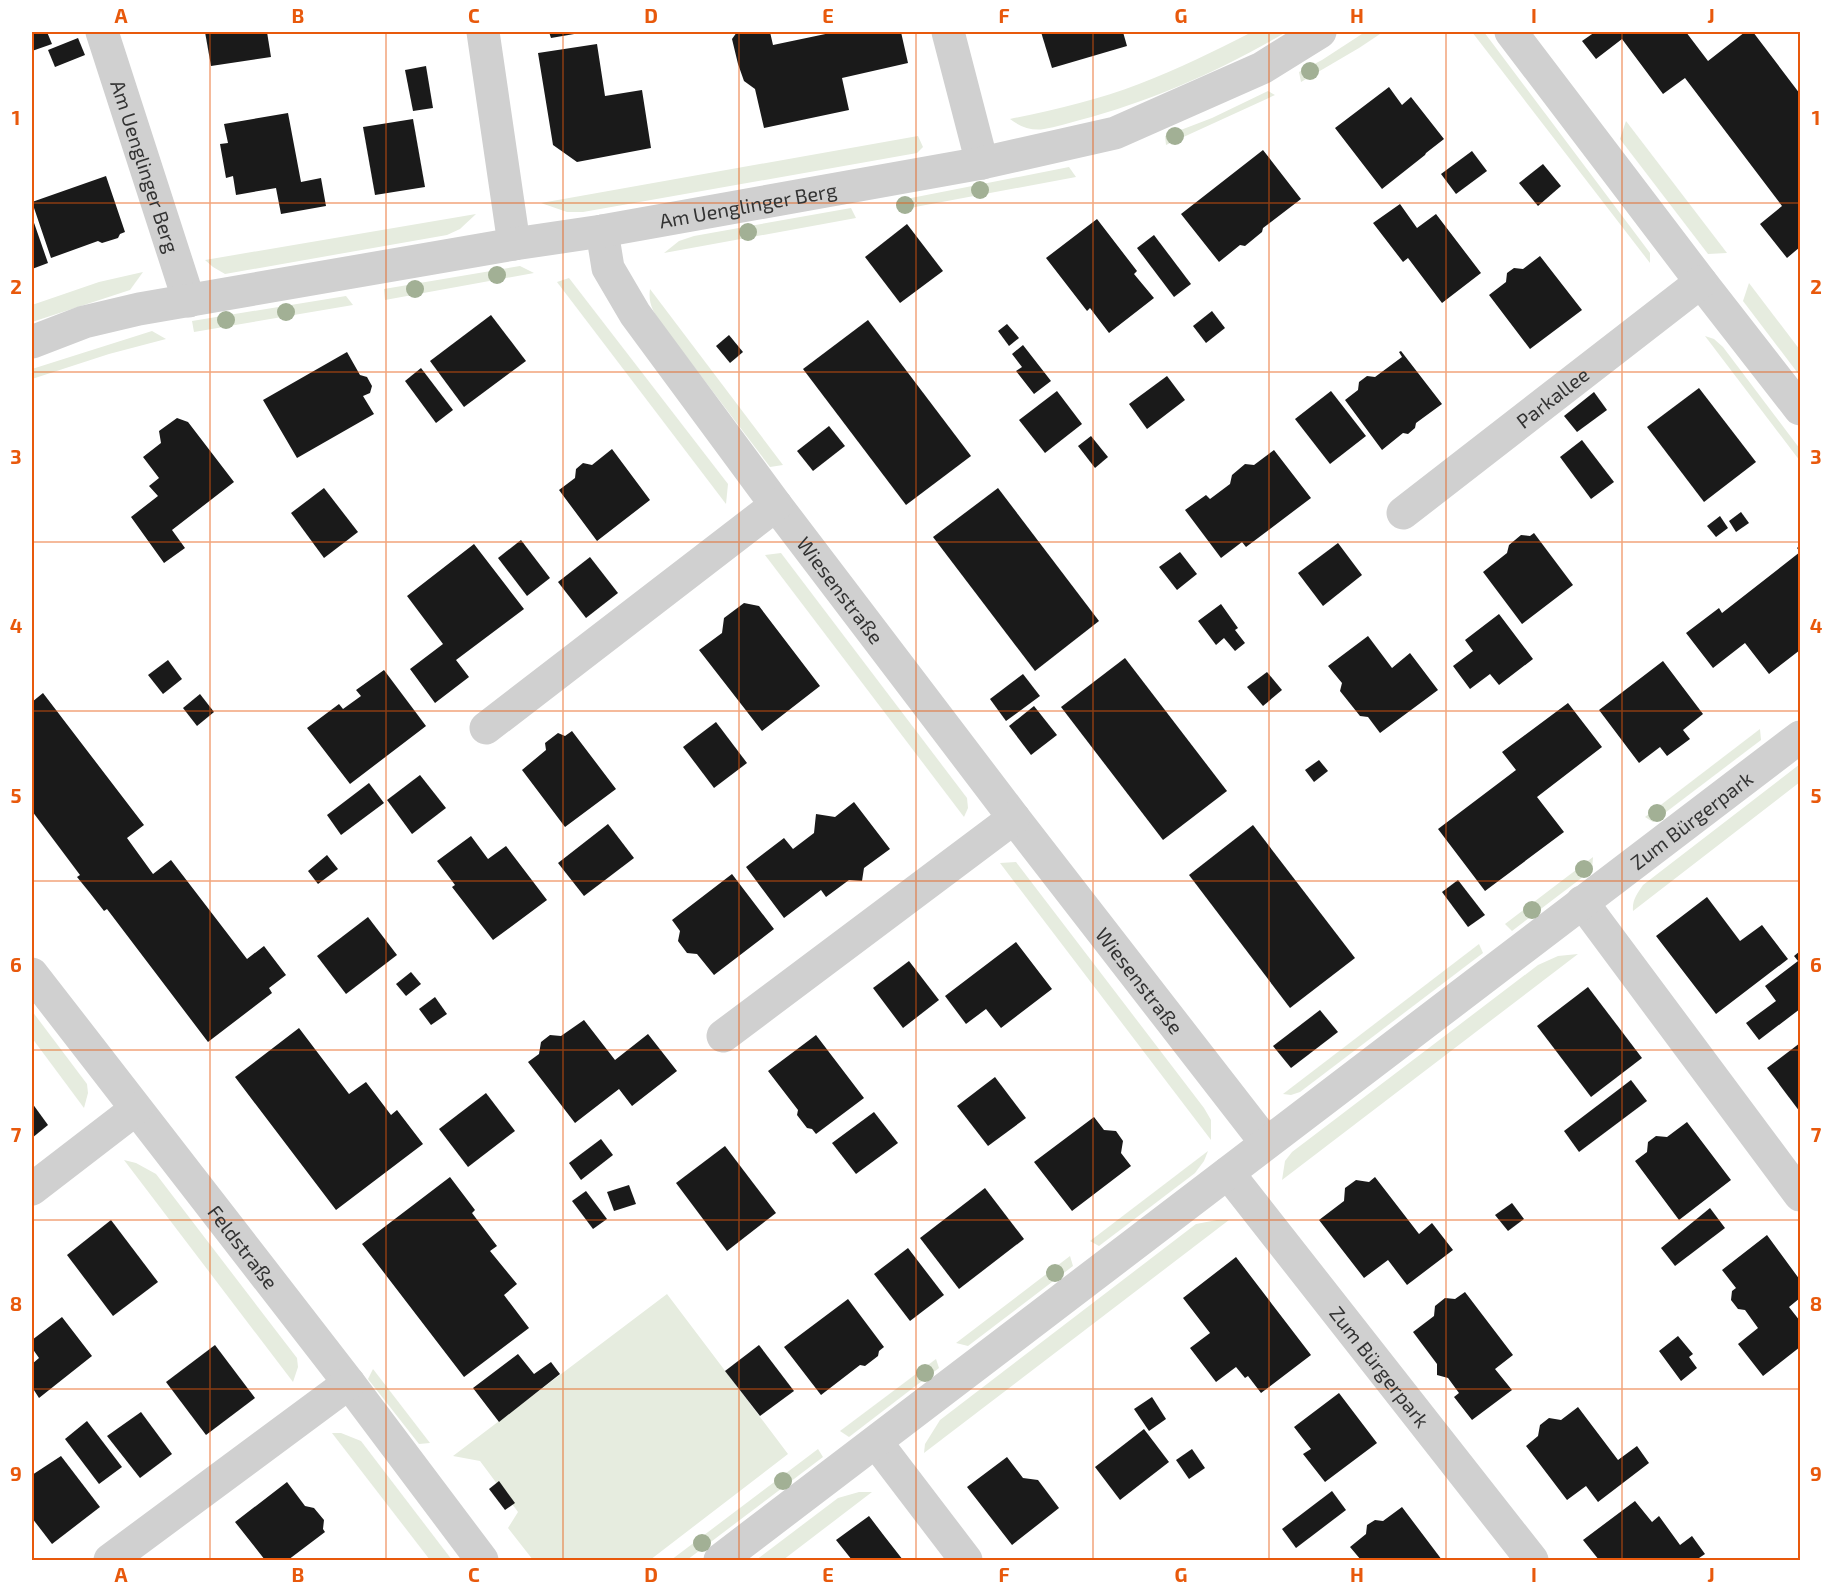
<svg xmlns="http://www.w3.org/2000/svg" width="1832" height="1592" font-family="'Exo 2',sans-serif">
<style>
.green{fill:#e6ecdf}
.building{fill:#1a1a1a}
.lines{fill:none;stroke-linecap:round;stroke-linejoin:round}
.minor{stroke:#d0d0d0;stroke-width:33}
.tree{fill:#a2b095}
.grid{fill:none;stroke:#e8590c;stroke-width:1.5;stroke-opacity:0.55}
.labels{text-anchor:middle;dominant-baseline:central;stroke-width:6;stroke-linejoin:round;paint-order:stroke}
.street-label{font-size:20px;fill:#333;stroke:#fff}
.neatline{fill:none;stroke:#e8590c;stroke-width:2}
.grid-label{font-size:20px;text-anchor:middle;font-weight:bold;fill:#e8590c}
</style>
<rect width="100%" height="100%" fill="#fff"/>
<!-- green -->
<g class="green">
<path d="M1252,32H1286C1222,70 1151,101 1080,120C1068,123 1056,127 1044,129C1032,131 1020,127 1010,119C1054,110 1098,100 1139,84C1178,69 1215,51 1252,32Z"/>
<polygon points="1365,32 1383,32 1359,48 1301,82 1299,72 1322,60"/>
<polygon points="1472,32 1484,32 1650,253 1650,263"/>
<polygon points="1268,91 1275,95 1166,145 1165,136 1212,118"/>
<polygon points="1626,121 1727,253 1708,254 1620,139"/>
<polygon points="918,136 923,147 917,153 583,212 567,212 541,203"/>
<polygon points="1069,167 1076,177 899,210 901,200"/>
<polygon points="851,208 856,218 664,253 679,241 694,236"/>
<polygon points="476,214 460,229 447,235 225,274 213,267 205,260"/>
<polygon points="520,266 534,273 385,300 384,289"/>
<polygon points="143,272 130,290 32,322 32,305 99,282"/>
<polygon points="569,278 728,484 726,504 557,282"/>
<polygon points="1749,283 1800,350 1800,376 1743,301"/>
<path d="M650,289L783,465L770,467L660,322C653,311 648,303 650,289Z"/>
<polygon points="346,296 353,305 194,332 192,321"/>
<polygon points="152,331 166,339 109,354 32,379 32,369"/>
<polygon points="1705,336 1714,339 1723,347 1800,449 1800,461"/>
<polygon points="781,553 967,798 968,808 964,817 765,555"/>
<polygon points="1760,729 1761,740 1653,822 1645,817"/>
<path d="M1800,764V782L1633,911C1632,900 1637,894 1643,885Z"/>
<polygon points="1593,857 1592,870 1512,931 1505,924"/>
<polygon points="1016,862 1204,1108 1211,1120 1211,1140 1000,863"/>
<polygon points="1479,944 1483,953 1300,1092 1291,1095 1283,1094"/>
<polygon points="1578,954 1282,1180 1285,1161 1292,1152 1538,965 1558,956"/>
<polygon points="32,1011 87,1084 88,1093 84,1108 32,1038"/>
<polygon points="1208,1151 1204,1161 1195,1173 1099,1246 1090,1241"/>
<polygon points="124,1160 136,1163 156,1174 297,1358 298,1367 293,1382"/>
<polygon points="1217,1220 1229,1220 924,1453 925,1444 940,1420 1196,1224"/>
<polygon points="1070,1256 1073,1266 968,1346 956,1343"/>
<polygon points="667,1294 788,1454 650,1560 533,1560 508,1528 518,1512 480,1461 453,1456"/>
<polygon points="936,1359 939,1368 849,1437 840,1431"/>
<polygon points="373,1369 430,1443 419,1444 368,1379"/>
<polygon points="332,1433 341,1433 361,1441 452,1560 430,1560"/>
<polygon points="818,1449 823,1457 687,1560 671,1560"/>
<polygon points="859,1492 872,1492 783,1560 756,1560 838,1498"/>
</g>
<!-- building -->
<g class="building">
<polygon points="32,32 47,32 52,44 32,51"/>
<polygon points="205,32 267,32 271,57 211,66"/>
<polygon points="549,32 580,32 580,33 551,38"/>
<polygon points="737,32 770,32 773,45 835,32 901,32 908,63 842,78 849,110 764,128 755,89 744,81 738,64 732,39"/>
<polygon points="1041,32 1123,32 1127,46 1052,68"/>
<polygon points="1595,32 1686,32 1708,61 1745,32 1753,32 1800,94 1800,247 1787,258 1760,224 1782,206 1685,78 1663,94 1622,39 1596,59 1582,41"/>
<polygon points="78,38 85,55 55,67 48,50"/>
<polygon points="597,44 605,96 642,90 651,148 577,162 553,145 538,53"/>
<polygon points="426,66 433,108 413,111 405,70"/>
<polygon points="1389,87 1402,105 1411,97 1444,139 1426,153 1425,155 1382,189 1335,128"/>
<polygon points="288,113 301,182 321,178 326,206 281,214 276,188 236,195 233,176 226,178 220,144 228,143 224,124"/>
<polygon points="413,119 425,187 375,195 363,127"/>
<polygon points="1263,150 1301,199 1263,228 1262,232 1245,246 1240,245 1219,262 1181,214"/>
<polygon points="1472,151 1487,171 1456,194 1441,174"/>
<polygon points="1543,164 1561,186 1538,206 1519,183"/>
<polygon points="106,176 125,232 120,234 118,238 102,243 98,241 51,258 32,202"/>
<polygon points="1400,204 1417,228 1436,214 1481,273 1442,303 1408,258 1403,262 1373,223"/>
<polygon points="32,217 48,263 32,269"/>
<polygon points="1097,219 1137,271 1134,274 1154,298 1109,333 1090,308 1087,311 1046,258"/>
<polygon points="907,224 943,271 900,303 865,257"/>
<polygon points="1154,235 1191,284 1174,297 1137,248"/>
<polygon points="1540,256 1582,310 1530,349 1489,295 1506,282 1507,273 1514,268 1523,269"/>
<polygon points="1212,311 1225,328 1206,343 1193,326"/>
<polygon points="491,315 526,361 464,407 430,361"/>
<polygon points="868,320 971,456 906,505 803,369"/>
<polygon points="1007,324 1019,338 1009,346 998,331"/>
<polygon points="729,335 743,352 730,363 716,346"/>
<polygon points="1023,345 1051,381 1034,394 1016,371 1022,367 1012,354"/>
<polygon points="1401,351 1442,404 1416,423 1415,428 1408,434 1403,433 1382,450 1345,400 1358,390 1359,382 1367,376 1375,377 1402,357 1399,352"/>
<polygon points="347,352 360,375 367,377 372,386 370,393 363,396 374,414 297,458 263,400"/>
<polygon points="421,368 453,410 436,423 405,381"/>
<polygon points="1167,376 1185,400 1147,429 1129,404"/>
<polygon points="1699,388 1756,462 1704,502 1647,427"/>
<polygon points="1057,391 1082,424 1045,453 1019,420"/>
<polygon points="1331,391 1366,436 1330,464 1295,419"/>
<polygon points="1594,392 1607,410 1577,432 1564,416"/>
<polygon points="177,418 188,422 234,482 172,530 185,548 164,563 131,517 158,496 149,486 159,478 143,457 161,443 159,431"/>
<polygon points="829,426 845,446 813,471 797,451"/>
<polygon points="1091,436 1108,457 1095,468 1078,446"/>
<polygon points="1582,440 1614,482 1591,499 1560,457"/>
<polygon points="612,449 650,500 597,541 559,490 575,478 576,469 583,463 592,465"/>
<polygon points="1274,450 1311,498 1246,547 1242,542 1221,558 1185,510 1206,495 1210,499 1230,484 1232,475 1245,464 1254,465"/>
<polygon points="324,488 358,532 324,558 291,513"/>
<polygon points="998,488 1099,621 1035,671 933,537"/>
<polygon points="1741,512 1749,523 1736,532 1729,521"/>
<polygon points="1720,516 1728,528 1716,537 1707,526"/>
<polygon points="1534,533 1573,585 1522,624 1483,572 1507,553 1509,545 1521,535 1530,536"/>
<polygon points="521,540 550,578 527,596 498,558"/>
<polygon points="1338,543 1362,575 1323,606 1298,573"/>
<polygon points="474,544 524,609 456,660 469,677 435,703 410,669 443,644 407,596"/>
<polygon points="1800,545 1800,650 1769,674 1745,643 1713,668 1686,633 1719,608 1722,613 1800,552 1797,548"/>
<polygon points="1180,552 1197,574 1177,590 1159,567"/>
<polygon points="590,557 618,593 586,618 558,582"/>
<polygon points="744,603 759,606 820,686 762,731 699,650 722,633 724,618"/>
<polygon points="1221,604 1238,628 1235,630 1245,643 1235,651 1224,638 1216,645 1198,621"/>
<polygon points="1499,614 1533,659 1499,685 1490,674 1470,689 1453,666 1473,651 1465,640"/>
<polygon points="1368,636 1392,668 1410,653 1438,690 1380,733 1368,717 1360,716 1340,691 1342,683 1328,666"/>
<polygon points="1125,658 1227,791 1163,840 1061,707"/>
<polygon points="168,660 182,679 163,694 148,675"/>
<polygon points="1663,661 1703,714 1683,730 1690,739 1667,756 1660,747 1639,763 1599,710"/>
<polygon points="384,670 426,726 350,784 307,728 339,704 343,709 361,696 356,690"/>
<polygon points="1267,672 1282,690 1263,706 1247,687"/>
<polygon points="1023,674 1040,696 1006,721 990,699"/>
<polygon points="43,693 144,825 127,838 153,874 171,860 247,959 264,946 286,975 269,988 272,993 208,1042 107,909 104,911 90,893 77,877 80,875 32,811 32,702"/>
<polygon points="200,694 214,712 197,726 183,708"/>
<polygon points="1568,703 1602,747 1537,797 1564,832 1485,891 1438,829 1516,770 1502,752"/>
<polygon points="1034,706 1057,735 1031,755 1009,726"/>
<polygon points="716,722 747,763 714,788 683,747"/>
<polygon points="572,731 616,789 565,827 522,770 546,750 545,743 558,733 565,736"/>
<polygon points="1319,760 1328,771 1314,782 1305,770"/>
<polygon points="420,775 446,808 412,834 387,800"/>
<polygon points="369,783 384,803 341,835 327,815"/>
<polygon points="854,802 890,849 864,868 862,881 849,880 826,897 821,890 784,918 746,867 784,838 793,849 814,833 816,814 835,817"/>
<polygon points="608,824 634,858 584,896 558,863"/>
<polygon points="1253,825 1355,958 1290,1008 1189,875"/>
<polygon points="471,836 488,859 506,846 547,900 493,940 452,887 455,885 437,861"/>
<polygon points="327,855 338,869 318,884 308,871"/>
<polygon points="732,874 774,929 714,975 697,954 687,953 678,941 680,931 672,920"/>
<polygon points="1458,880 1485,915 1468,927 1442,892"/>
<polygon points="1707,897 1740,941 1762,925 1788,959 1716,1014 1656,936"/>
<polygon points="368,917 397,955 346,994 317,956"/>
<polygon points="1016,942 1052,989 1001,1028 986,1009 966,1024 945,996"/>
<polygon points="1800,951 1800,1009 1759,1040 1746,1023 1776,1001 1765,986 1798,961 1794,956"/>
<polygon points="909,961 939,1000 903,1028 873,988"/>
<polygon points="411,972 421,984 406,996 396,984"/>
<polygon points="1588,987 1642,1058 1591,1097 1537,1026"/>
<polygon points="435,997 447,1014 431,1025 419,1009"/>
<polygon points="1320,1010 1338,1032 1291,1068 1273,1046"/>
<polygon points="584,1020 615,1060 648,1034 677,1071 632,1106 619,1089 575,1123 528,1062 539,1054 541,1042 550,1035 561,1036"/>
<polygon points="299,1028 349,1094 366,1082 391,1115 397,1110 423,1144 336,1210 235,1077"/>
<polygon points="816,1035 864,1098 816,1134 812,1129 807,1128 797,1115 798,1110 768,1071"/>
<polygon points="1800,1043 1800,1112 1767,1068"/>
<polygon points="995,1077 1026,1118 988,1146 957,1106"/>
<polygon points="1631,1080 1647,1101 1579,1152 1564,1131"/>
<polygon points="486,1093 515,1131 468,1167 439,1129"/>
<polygon points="32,1103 48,1125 32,1138"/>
<polygon points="874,1112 898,1143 856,1174 832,1143"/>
<polygon points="1094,1117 1104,1130 1116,1131 1123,1141 1121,1153 1131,1166 1072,1211 1034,1162"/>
<polygon points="1687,1122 1731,1180 1679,1220 1635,1161 1647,1152 1648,1142 1656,1136 1667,1137"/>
<polygon points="601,1139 613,1155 581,1180 569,1163"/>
<polygon points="725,1146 776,1213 727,1251 676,1183"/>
<polygon points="450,1177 475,1210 472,1213 497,1246 490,1251 517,1284 504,1295 529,1328 464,1377 362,1244"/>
<polygon points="1375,1177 1419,1234 1432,1223 1453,1250 1407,1285 1388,1260 1364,1278 1319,1220 1344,1201 1345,1188 1356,1180 1369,1182"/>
<polygon points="629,1185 636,1204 614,1211 607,1192"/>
<polygon points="985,1188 1024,1239 959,1289 920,1238"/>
<polygon points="586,1191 607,1219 593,1229 572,1201"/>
<polygon points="1512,1203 1524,1219 1508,1231 1495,1215"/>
<polygon points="1710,1208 1725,1228 1675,1266 1661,1248"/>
<polygon points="111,1220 158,1282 113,1316 67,1255"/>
<polygon points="1767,1235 1800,1280 1800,1298 1789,1307 1800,1321 1800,1347 1763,1376 1738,1344 1758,1328 1745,1310 1738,1309 1731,1300 1732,1291 1736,1288 1722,1270"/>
<polygon points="908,1248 944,1295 910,1321 874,1274"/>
<polygon points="1236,1257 1311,1355 1261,1393 1248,1376 1245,1378 1236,1367 1216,1382 1190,1348 1210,1333 1183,1298"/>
<polygon points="1465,1292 1513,1355 1495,1369 1512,1390 1472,1420 1454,1397 1459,1393 1448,1378 1437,1375 1437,1364 1413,1332 1434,1316 1435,1306 1445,1298 1455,1299"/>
<polygon points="848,1299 884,1347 879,1351 878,1356 865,1366 860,1365 821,1395 784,1347"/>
<polygon points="62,1317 92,1356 39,1398 32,1387 32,1364 39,1358 32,1348 32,1340"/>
<polygon points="1678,1336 1693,1354 1689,1357 1697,1368 1681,1381 1659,1351"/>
<polygon points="215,1345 255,1398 206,1435 166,1382"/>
<polygon points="759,1345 794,1391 760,1416 725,1371"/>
<polygon points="518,1354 534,1374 551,1362 560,1374 499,1422 473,1388"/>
<polygon points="1339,1393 1377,1443 1325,1482 1303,1454 1311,1449 1294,1427"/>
<polygon points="1152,1397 1166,1419 1149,1431 1134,1409"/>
<polygon points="1578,1407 1618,1460 1637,1446 1649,1463 1598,1502 1586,1486 1567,1500 1526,1446 1538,1436 1540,1425 1549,1418 1561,1420"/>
<polygon points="141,1412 172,1454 140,1478 107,1436"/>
<polygon points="87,1421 122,1467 99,1484 65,1439"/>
<polygon points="1144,1429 1169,1462 1120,1500 1095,1467"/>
<polygon points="1192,1449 1205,1468 1189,1479 1176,1460"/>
<polygon points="61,1456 100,1507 52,1544 32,1518 32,1475"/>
<polygon points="1007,1457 1023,1478 1038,1480 1059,1508 1012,1545 967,1487"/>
<polygon points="499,1481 515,1503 505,1510 489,1489"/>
<polygon points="287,1482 305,1506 314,1508 324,1520 323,1529 325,1532 288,1560 265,1560 235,1522"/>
<polygon points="1332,1491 1346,1510 1296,1548 1282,1529"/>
<polygon points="1635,1501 1652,1522 1659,1516 1680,1545 1692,1536 1705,1554 1696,1560 1608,1560 1606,1559 1599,1560 1583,1540"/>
<polygon points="1402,1507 1442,1560 1361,1560 1350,1547 1366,1534 1367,1525 1375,1520 1383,1521"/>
<polygon points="869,1516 885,1537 903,1560 852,1560 836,1540"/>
</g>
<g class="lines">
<!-- minor -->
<g class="minor">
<path id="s1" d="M102,32L189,301"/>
<polyline points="483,32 514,244"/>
<polyline points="948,32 982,163"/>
<polyline points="1511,32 1701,282 1800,409"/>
<path id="s2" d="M602,231L608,268L635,314L776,505L1014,818L1266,1143"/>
<path id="s3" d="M32,342L84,322L139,309L514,244L602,231L982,163L1115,133L1262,68L1320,32"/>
<path id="s4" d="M1403,513L1701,282"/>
<polyline points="486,728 776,505"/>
<polyline points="1582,902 1800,1195"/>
<path id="s5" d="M32,974L349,1383L482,1560"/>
<polyline points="723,1036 1014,818"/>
<path id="s6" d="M1228,1173L1532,1560"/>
<polyline points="32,1189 136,1109"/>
<polyline points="876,1442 966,1560"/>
<polyline points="110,1560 349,1383"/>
<path id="s7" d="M720,1560L1800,737"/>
</g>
</g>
<!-- trees -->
<g class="tree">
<circle cx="1310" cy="71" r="9"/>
<circle cx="1175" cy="136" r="9"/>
<circle cx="980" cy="190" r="9"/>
<circle cx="905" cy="205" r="9"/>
<circle cx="748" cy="232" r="9"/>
<circle cx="497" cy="275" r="9"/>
<circle cx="415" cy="289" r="9"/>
<circle cx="286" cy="312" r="9"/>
<circle cx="226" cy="320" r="9"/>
<circle cx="1657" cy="813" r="9"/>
<circle cx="1584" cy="869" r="9"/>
<circle cx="1532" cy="910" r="9"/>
<circle cx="1055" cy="1273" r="9"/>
<circle cx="925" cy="1373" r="9"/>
<circle cx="783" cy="1481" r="9"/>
<circle cx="702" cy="1543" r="9"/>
</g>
<!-- grid -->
<path class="grid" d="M210,32V1560M386,32V1560M563,32V1560M739,32V1560M916,32V1560M1093,32V1560M1269,32V1560M1446,32V1560M1622,32V1560M32,203H1800M32,372H1800M32,542H1800M32,711H1800M32,881H1800M32,1050H1800M32,1220H1800M32,1389H1800"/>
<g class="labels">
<!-- street labels -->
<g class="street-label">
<text stroke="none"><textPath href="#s1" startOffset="141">Am Uenglinger Berg</textPath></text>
<text stroke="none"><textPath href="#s3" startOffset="730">Am Uenglinger Berg</textPath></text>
<text stroke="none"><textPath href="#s4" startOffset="189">Parkallee</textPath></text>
<text stroke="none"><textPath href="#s2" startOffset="435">Wiesenstraße</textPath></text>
<text stroke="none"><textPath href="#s7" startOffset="1221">Zum Bürgerpark</textPath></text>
<text stroke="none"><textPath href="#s2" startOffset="927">Wiesenstraße</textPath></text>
<text stroke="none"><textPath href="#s5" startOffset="345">Feldstraße</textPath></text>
<text stroke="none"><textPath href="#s6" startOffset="246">Zum Bürgerpark</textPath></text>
</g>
</g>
<!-- border -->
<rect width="1832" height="1592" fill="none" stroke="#ffffff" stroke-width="66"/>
<rect x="33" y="33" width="1766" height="1526" class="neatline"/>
<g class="grid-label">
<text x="121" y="23">A</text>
<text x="298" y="23">B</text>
<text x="474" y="23">C</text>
<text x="651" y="23">D</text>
<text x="828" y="23">E</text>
<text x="1004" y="23">F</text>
<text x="1181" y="23">G</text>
<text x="1357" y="23">H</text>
<text x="1534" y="23">I</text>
<text x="1711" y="23">J</text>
<text x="16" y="125">1</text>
<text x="1816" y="125">1</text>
<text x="16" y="294">2</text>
<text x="1816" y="294">2</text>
<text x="16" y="464">3</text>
<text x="1816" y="464">3</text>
<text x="16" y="633">4</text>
<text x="1816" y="633">4</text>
<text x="16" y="803">5</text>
<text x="1816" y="803">5</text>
<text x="16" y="972">6</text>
<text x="1816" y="972">6</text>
<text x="16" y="1142">7</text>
<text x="1816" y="1142">7</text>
<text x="16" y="1311">8</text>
<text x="1816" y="1311">8</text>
<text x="16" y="1481">9</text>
<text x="1816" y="1481">9</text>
<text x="121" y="1582">A</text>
<text x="298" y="1582">B</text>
<text x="474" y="1582">C</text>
<text x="651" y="1582">D</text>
<text x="828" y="1582">E</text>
<text x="1004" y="1582">F</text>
<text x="1181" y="1582">G</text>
<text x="1357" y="1582">H</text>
<text x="1534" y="1582">I</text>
<text x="1711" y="1582">J</text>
</g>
</svg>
